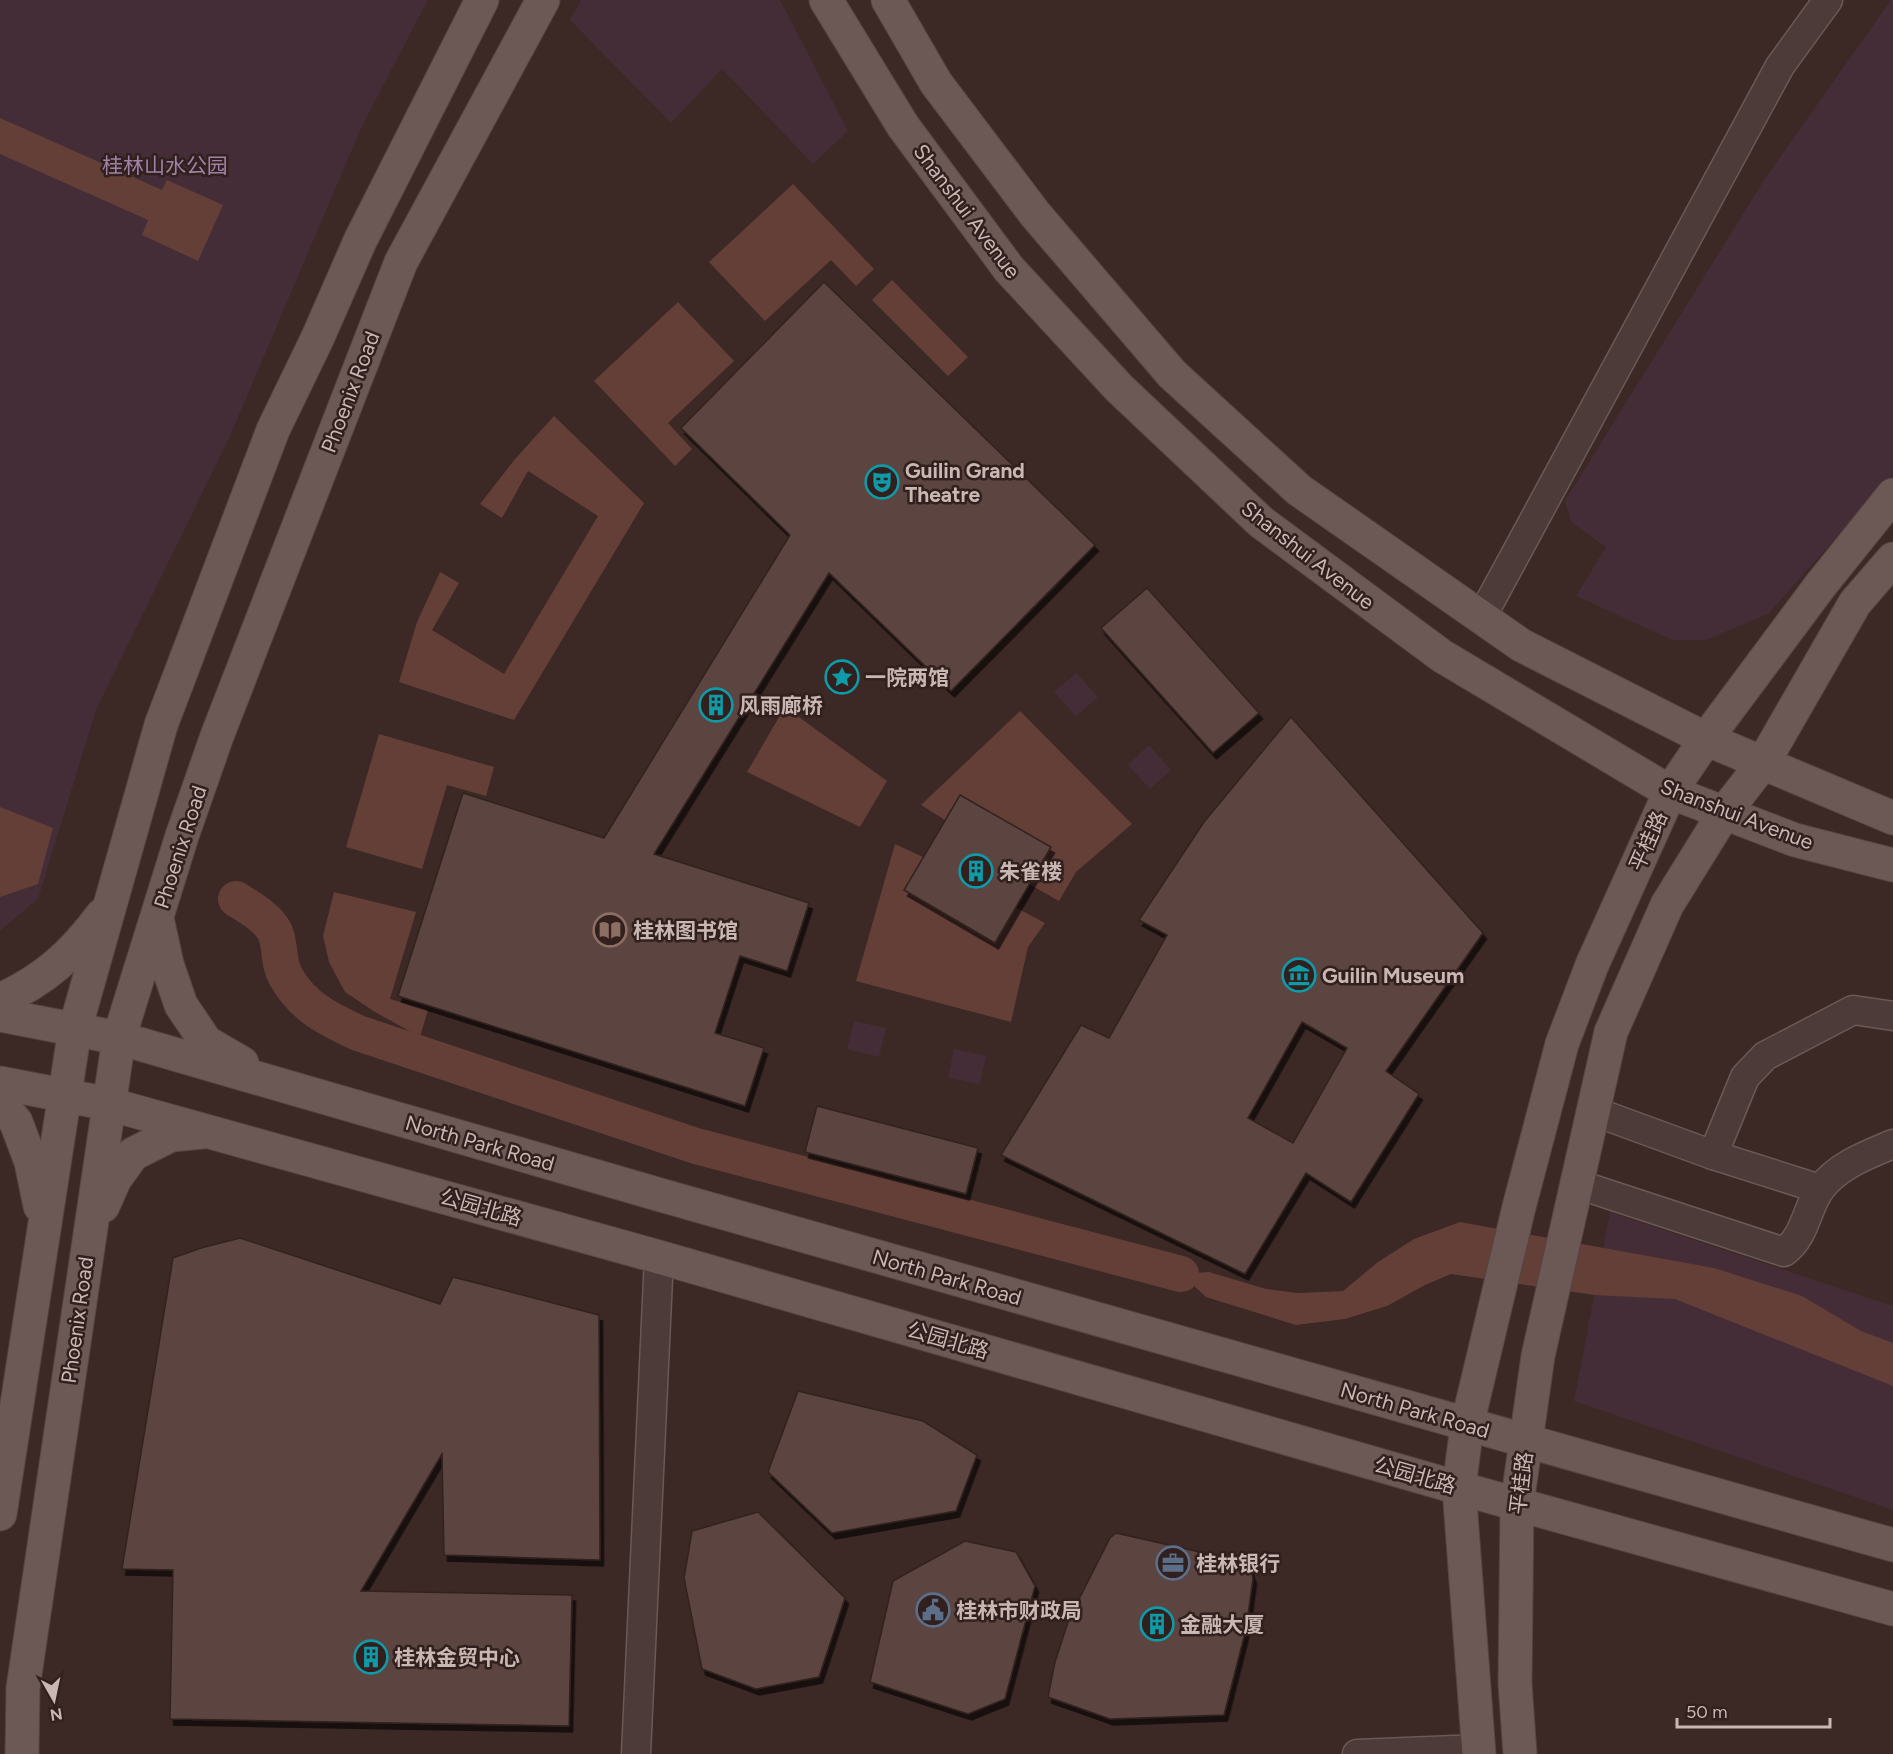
<svg xmlns="http://www.w3.org/2000/svg" width="1893" height="1754" font-family="Figtree,'Noto Sans SC',sans-serif">
<style>
.green{fill:#452d38}
.water{fill:#633f38}
.lines{fill:none;stroke-linecap:round;stroke-linejoin:round}
.river{stroke:#633f38;stroke-width:36}
.building{fill:#5c4540;stroke:#33221f;stroke-width:1.5;fill-rule:evenodd;filter:url(#shadow)}
.minor-casing{stroke:#6a5956;stroke-width:31}
.major-casing{stroke:#554441;stroke-width:35}
.minor{stroke:#4c3b38;stroke-width:28}
.major{stroke:#6c5956;stroke-width:33}
.labels{text-anchor:middle;dominant-baseline:central;stroke-width:5;stroke-linejoin:round;paint-order:stroke}
.park-label{font-size:21px;fill:#a181a7;stroke:#31201d}
.street-label{font-size:21px;fill:#c8b7b3;stroke:#31201d}
.poi-label{font-size:21px;font-weight:bold;fill:#c8b7b3;stroke:#31201d;text-anchor:start}
</style>
<defs>
<filter id="shadow"><feDropShadow dx="3.5" dy="6" stdDeviation="0" flood-color="#0009"/></filter>
</defs>
<rect width="100%" height="100%" fill="#3c2824"/>
<!-- green -->
<g class="green">
<polygon points="0,0 428,0 362,126 230,436 96,710 38,899 0,931"/>
<polygon points="581,0 780,0 848,131 813,164 722,69 671,123 570,20"/>
<polygon points="1891,0 1893,0 1893,474 1768,614 1706,640 1672,640 1576,596 1606,547 1571,522 1565,501 1766,177"/>
<polygon points="1076,673 1098,697 1076,716 1054,692"/>
<polygon points="1149,745 1171,770 1150,789 1128,765"/>
<polygon points="854,1021 886,1028 879,1057 847,1049"/>
<polygon points="954,1049 986,1056 980,1084 948,1078"/>
<polygon points="1610,1212 1893,1306 1893,1510 1574,1401"/>
</g>
<!-- water -->
<g class="water">
<polygon points="0,118 162,190 167,180 223,205 198,261 142,235 148,220 0,154"/>
<polygon points="793,184 874,269 856,286 831,260 765,321 709,262"/>
<polygon points="892,280 968,357 948,376 872,300"/>
<polygon points="678,302 734,361 668,423 692,449 675,466 594,381"/>
<polygon points="554,416 644,503 514,720 399,682 417,622 440,572 459,583 432,630 504,674 598,516 528,471 502,518 480,504 515,459"/>
<polygon points="785,707 887,781 860,827 747,772"/>
<polygon points="1020,711 1132,824 1076,872 1059,901 1029,884 1050,847 960,795 945,820 921,805"/>
<polygon points="379,734 494,767 486,796 447,785 422,869 346,847"/>
<polygon points="0,807 53,828 38,884 0,897"/>
<polygon points="895,844 923,857 904,890 994,942 1015,907 1045,923 1028,947 1011,1022 856,981"/>
<polygon points="334,892 416,912 390,999 428,1010 420,1037 375,1012 345,992 329,962 323,936"/>
<polygon points="1460,1222 1714,1268 1802,1296 1861,1331 1893,1343 1893,1386 1675,1299 1594,1295 1451,1274 1425,1285 1387,1306 1345,1319 1296,1325 1206,1297 1181,1274 1209,1272 1266,1289 1298,1293 1343,1291 1378,1262 1414,1239"/>
</g>
<g class="lines">
<!-- river -->
<path class="river" d="M236,899C250,908 267,917 275,932C281,946 278,964 286,977C303,1007 328,1019 358,1033L696,1146L1181,1274"/>
</g>
<!-- building -->
<g class="building">
<polygon points="824,282 1095,545 951,691 829,573 654,854 809,903 787,971 740,956 715,1033 764,1048 745,1106 398,996 463,793 604,838 790,535 681,428"/>
<polygon points="1147,588 1259,713 1213,753 1101,628"/>
<path d="M1291,717L1483,933L1386,1071L1419,1094L1351,1202L1306,1173L1245,1274L1001,1155L1081,1025L1109,1038L1167,935L1139,920L1204,822ZM1302,1022L1347,1048L1293,1143L1248,1118Z"/>
<polygon points="960,795 1051,847 995,943 904,890"/>
<polygon points="817,1106 978,1148 966,1194 805,1152"/>
<polygon points="240,1238 440,1304 453,1277 599,1315 600,1560 444,1555 442,1454 361,1591 572,1595 569,1726 170,1719 173,1570 122,1569 173,1258 201,1248"/>
<polygon points="798,1391 923,1421 977,1455 956,1511 832,1533 768,1472"/>
<polygon points="758,1512 845,1598 819,1677 756,1689 702,1669 684,1578 692,1531"/>
<polygon points="1116,1533 1248,1563 1253,1578 1246,1629 1224,1715 1110,1719 1048,1697 1055,1662 1069,1619 1110,1538"/>
<polygon points="965,1541 1016,1552 1035,1586 1005,1699 968,1714 870,1682 893,1581"/>
</g>
<g class="lines">
<!-- minor casing -->
<g class="minor-casing">
<g id="minor">
<polyline points="1481,618 1780,66 1828,0"/>
<polyline points="1593,1111 1713,1155 1745,1077 1765,1056 1853,1010 1893,1016"/>
<polyline points="1713,1155 1820,1189"/>
<path d="M1577,1184L1784,1252C1806,1236 1806,1208 1821,1188C1839,1165 1867,1155 1893,1144"/>
<polyline points="636,1754 659,1257"/>
<polyline points="1357,1754 1479,1749"/>
</g>
</g>
<!-- major casing -->
<g class="major-casing">
<g id="major">
<polyline points="826,0 903,126 1009,269 1119,388 1261,522 1442,656 1670,792 1795,840 1893,865"/>
<polyline points="888,0 936,83 1035,214 1172,374 1299,490 1521,645 1706,739 1893,818"/>
<polyline points="157,918 167,964 181,1005 206,1042 242,1063"/>
<path d="M0,1000C45,980 73,954 102,915"/>
<polyline points="0,1015 119,1038 664,1196 1893,1545"/>
<polyline points="0,1083 109,1104 659,1257 1459,1488 1893,1609"/>
<polyline points="0,1103 16,1122 31,1162 40,1206"/>
<polyline points="103,1206 115,1179 133,1154 171,1135 203,1132"/>
<polyline points="0,1514 75,1029 161,725 273,430 318,337 360,241 482,0"/>
<polyline points="22,1754 23,1688 119,1038 182,836 217,736 401,262 543,0"/>
<polyline points="1479,1754 1459,1488 1467,1425 1519,1207 1562,1044 1592,965 1670,792 1706,739 1820,586 1893,495"/>
<polyline points="1520,1754 1515,1684 1517,1504 1538,1356 1611,1032 1667,905 1724,813 1763,763 1855,603 1893,559"/>
</g>
</g>
<!-- minor -->
<use href="#minor" class="minor"/>
<!-- major -->
<use href="#major" class="major"/>
</g>
<!-- icons -->
<defs>
<g id="theatre-ring" transform="scale(1.725)"><circle r="9.5" fill="#31201d" stroke="#0f9aa8" stroke-width="1.5"/><path d="M-5-5.5Q0-4 5-5.5V0Q5 5 0 6Q-5 5-5 0ZM-3.3-2.5H-1v1.5H-3.3ZM1-2.5H3.3v1.5H1ZM-2.8 1Q0 5.5 2.8 1Z" fill="#0f9aa8"/></g>
<g id="sight-ring" transform="scale(1.725)"><circle r="9.5" fill="#31201d" stroke="#0f9aa8" stroke-width="1.5"/><path d="M0-6L1.8-2.2L6-1.7L2.9 1.2L3.7 5.4L0 3.3L-3.7 5.4L-2.9 1.2L-6-1.7L-1.8-2.2Z" fill="#0f9aa8"/></g>
<g id="building-ring" transform="scale(1.725)"><circle r="9.5" fill="#31201d" stroke="#0f9aa8" stroke-width="1.5"/><path d="M-4-6H4V6H1V3H-1V6H-4ZM-2.5-4.3h1.7v1.8h-1.7ZM.8-4.3h1.7v1.8H.8ZM-2.5-1h1.7V.8h-1.7ZM.8-1h1.7V.8H.8Z" fill="#0f9aa8"/></g>
<g id="library-ring" transform="scale(1.725)"><circle r="9.5" fill="#31201d" stroke="#8d6e63" stroke-width="1.5"/><path d="M-6-4Q-3-5.5-.7-3.5V5Q-3 3-6 4ZM6-4Q3-5.5 .7-3.5V5Q3 3 6 4Z" fill="#8d6e63"/></g>
<g id="museum-ring" transform="scale(1.725)"><circle r="9.5" fill="#31201d" stroke="#0f9aa8" stroke-width="1.5"/><path d="M0-6L6-3V-2H-6V-3ZM-5-1h2V3h-2ZM-1-1h2V3h-2ZM3-1h2V3H3ZM-6 4H6V6H-6Z" fill="#0f9aa8"/></g>
<g id="office-ring" transform="scale(1.725)"><circle r="9.5" fill="#31201d" stroke="#5c6f8a" stroke-width="1.5"/><path d="M-6-3h4V-5.5h4V-3h4V5H-6ZM-1-4.5V-3h2v-1.5ZM-6 0V1H6V0Z" fill="#5c6f8a"/></g>
<g id="civic-ring" transform="scale(1.725)"><circle r="9.5" fill="#31201d" stroke="#5c6f8a" stroke-width="1.5"/><path d="M-.6-6.5H3V-4.5H.6V-3L4-1V1h2V6H-6V1h2V-1L-.6-3ZM-1.2 2.5V6h2.4V2.5Z" fill="#5c6f8a"/></g>
</defs>
<g fill-rule="evenodd">
<use href="#theatre-ring" x="882" y="482"/>
<use href="#sight-ring" x="842" y="677"/>
<use href="#building-ring" x="716" y="705"/>
<use href="#building-ring" x="976" y="871"/>
<use href="#library-ring" x="610" y="930"/>
<use href="#museum-ring" x="1299" y="975"/>
<use href="#office-ring" x="1173" y="1563"/>
<use href="#civic-ring" x="933" y="1610"/>
<use href="#building-ring" x="1157" y="1624"/>
<use href="#building-ring" x="371" y="1657"/>
</g>
<g class="labels">
<!-- park labels -->
<g class="park-label">
<text x="165" y="165">桂林山水公园</text>
</g>
<!-- street labels -->
<g class="street-label">
<text transform="translate(967 211) rotate(53)">Shanshui Avenue</text>
<text transform="translate(350 392) rotate(-69)">Phoenix Road</text>
<text transform="translate(1308 555) rotate(38)">Shanshui Avenue</text>
<text transform="translate(1737 814) rotate(21)">Shanshui Avenue</text>
<text transform="translate(1648 841) rotate(-66)">平桂路</text>
<text transform="translate(180 847) rotate(-72)">Phoenix Road</text>
<text transform="translate(480 1143) rotate(16)">North Park Road</text>
<text transform="translate(481 1207) rotate(16)">公园北路</text>
<text transform="translate(947 1277) rotate(16)">North Park Road</text>
<text transform="translate(77 1320) rotate(-82)">Phoenix Road</text>
<text transform="translate(948 1340) rotate(16)">公园北路</text>
<text transform="translate(1415 1410) rotate(16)">North Park Road</text>
<text transform="translate(1415 1475) rotate(16)">公园北路</text>
<text transform="translate(1521 1483) rotate(-83)">平桂路</text>
</g>
<!-- poi labels -->
<g class="poi-label">
<text x="905" y="470">Guilin Grand<tspan x="905" dy="24">Theatre</tspan></text>
<text x="865" y="677">一院两馆</text>
<text x="739" y="705">风雨廊桥</text>
<text x="999" y="871">朱雀楼</text>
<text x="633" y="930">桂林图书馆</text>
<text x="1322" y="975">Guilin Museum</text>
<text x="1196" y="1563">桂林银行</text>
<text x="956" y="1610">桂林市财政局</text>
<text x="1180" y="1624">金融大厦</text>
<text x="394" y="1657">桂林金贸中心</text>
</g>
</g>
<!-- north arrow -->
<g transform="translate(54 1700) rotate(171)" stroke="#31201d" stroke-width="4.5" paint-order="stroke">
<path d="M0-4.5L10 22L0 15L-10 22Z" fill="#c8b7b3"/>
<text y="-9" font-size="16" font-weight="bold" text-anchor="middle" fill="#c8b7b3">N</text>
</g>
<!-- scale -->
<path d="M1677 1718v9h153v-9" fill="none" stroke="#c8b7b3" stroke-width="3"/>
<text x="1686" y="1718" font-size="18" fill="#c8b7b3" stroke="#31201d" stroke-width="4.5" paint-order="stroke">50 m</text>
</svg>
